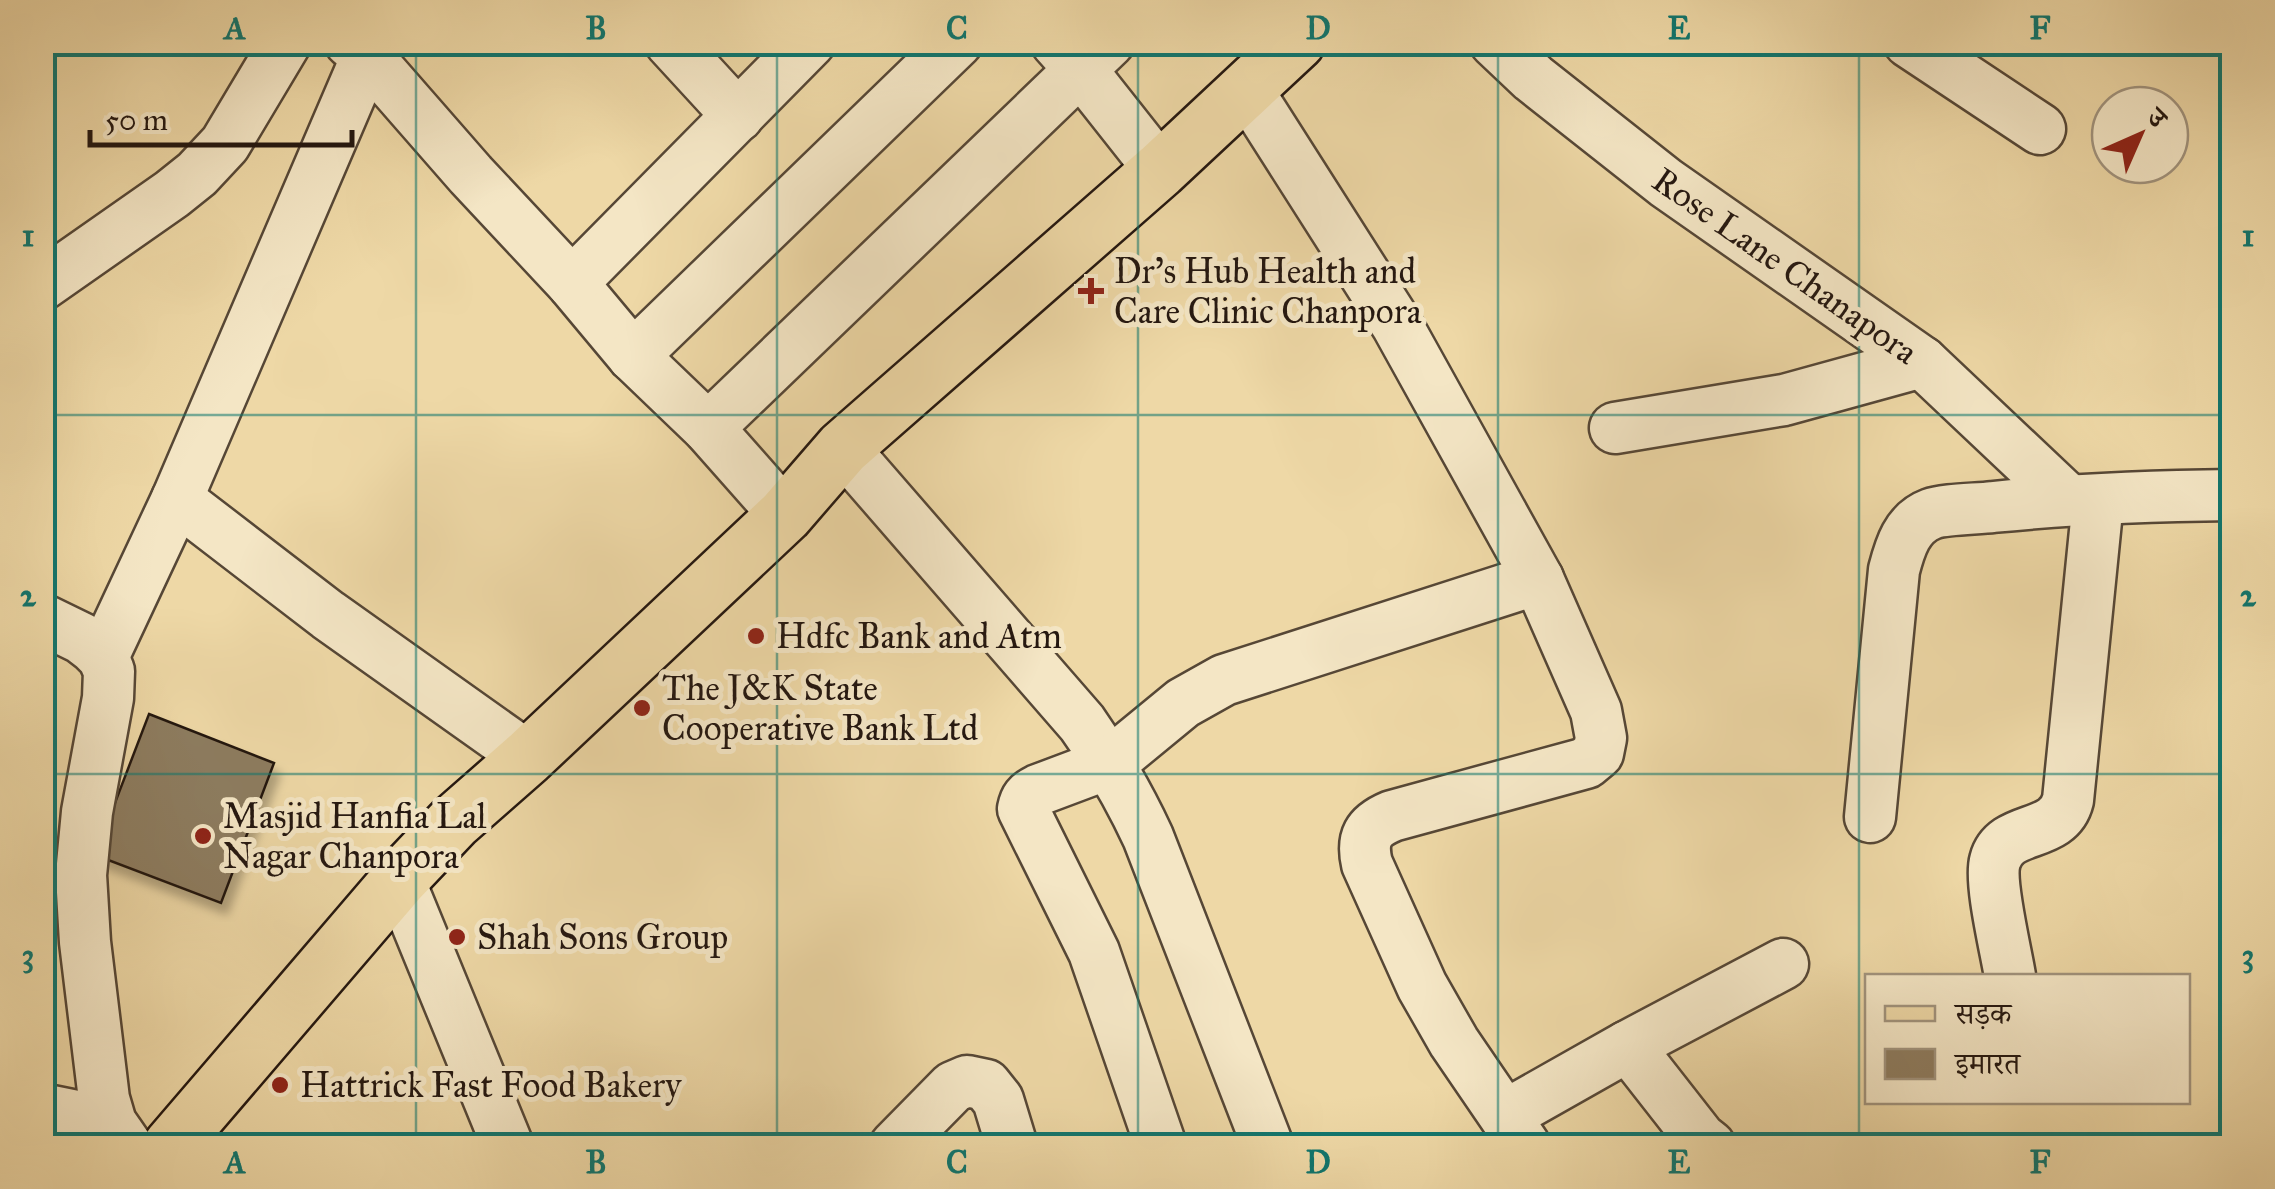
<svg xmlns="http://www.w3.org/2000/svg" width="2275" height="1189" font-family="'IM FELL Great Primer','Noto Serif Devanagari',serif">
<style>
.building{fill:#8d7b5e;stroke:#241710;stroke-width:2.5;filter:url(#shadow)}
.lines{fill:none;stroke-linecap:round;stroke-linejoin:round}
.minor-casing{stroke:#564736;stroke-width:55}
.major-casing{stroke:#241710;stroke-width:60}
.minor{stroke:#f4e6c5;stroke-width:50}
.major{stroke:#eed8a6;stroke-width:55}
.grid{fill:none;stroke:#0f766e;stroke-width:2.5;stroke-opacity:0.55}
.poi-dot{fill:#8f2418;stroke:#f4e6c5;stroke-width:4}
.labels{text-anchor:middle;dominant-baseline:central;stroke-width:10;stroke-linejoin:round;paint-order:stroke}
.street-label{font-size:35px;fill:#241710;stroke:#f4e6c5}
.poi-label{font-size:35px;fill:#241710;stroke:#f4e6c5;text-anchor:start}
.neatline{fill:none;stroke:#0f766e;stroke-width:4}
.grid-label{font-size:32px;text-anchor:middle;font-weight:bold;fill:#0f766e}
</style>
<defs>
<filter id="shadow"><feDropShadow dx="6" dy="11" stdDeviation="5" flood-color="#0004"/></filter>
</defs>
<rect width="100%" height="100%" fill="#eed8a6"/>
<filter id="stains"><feTurbulence type="fractalNoise" baseFrequency=".002" numOctaves="4"/><feColorMatrix values="0 0 0 0 .2 0 0 0 0 .09 0 0 0 0 .02 0 0 0 .5 -.17"/></filter>
<radialGradient id="worn" r=".72"><stop offset=".6" stop-color="#630" stop-opacity="0"/><stop offset="1" stop-color="#630" stop-opacity=".3"/></radialGradient>
<!-- building -->
<polygon class="building" points="149,714 274,763 221,903 95,855"/>
<g class="lines">
<!-- minor casing -->
<g class="minor-casing">
<g id="minor">
<polyline points="350,42 367,56 471,175 572,283 633,356 708,428 785,515"/>
<polyline points="670,42 738,116"/>
<polyline points="1056,42 1081,70 1160,170"/>
<polyline points="1495,42 1533,78 1666,183 1922,362 2067,499"/>
<polyline points="1909,42 2040,129"/>
<path d="M1246,88L1397,325L1538,579L1596,711L1601,738L1598,753L1586,763L1392,816C1368,826 1361,838 1367,864L1422,986L1454,1042L1525,1146"/>
<polyline points="572,283 810,42"/>
<polyline points="42,285 172,194 197,174 225,144 286,42"/>
<polyline points="633,356 957,42"/>
<polyline points="708,428 1109,42"/>
<polyline points="1615,428 1784,400 1922,362"/>
<path d="M843,448L1082,723C1108,760 1129,796 1148,837L1268,1146"/>
<polyline points="177,499 328,615 528,757"/>
<polyline points="42,619 81,638 94,648 103,657 109,671 108,698 87,812 81,875 85,942 104,1099 111,1123 127,1146"/>
<polyline points="103,657 177,499 367,56 381,42"/>
<path d="M1870,817L1894,570C1900,547 1907,523 1931,514C1944,509 1977,509 1993,507C2072,499 2153,496 2232,495"/>
<polyline points="399,880 508,1146"/>
<path d="M2010,976C2006,951 1989,882 1995,861C2005,823 2058,840 2068,800L2098,501"/>
<polyline points="1628,1046 1700,1138 1710,1146"/>
<polyline points="42,1109 111,1123"/>
<polyline points="1506,1115 1628,1046 1783,964"/>
<polyline points="895,1146 953,1087 967,1081 986,1085 998,1100 1012,1146"/>
<path d="M1161,1146L1094,952L1023,809C1025,799 1028,795 1038,790L1110,763L1183,703L1224,680L1538,579"/>
</g>
</g>
<!-- major casing -->
<g class="major-casing">
<polyline id="major" points="171,1146 399,880 454,822 528,757 785,515 843,448 1160,170 1297,42"/>
</g>
<!-- minor -->
<use href="#minor" class="minor"/>
<!-- major -->
<use href="#major" class="major"/>
</g>
<!-- grid -->
<path class="grid" d="M416,42V1146M777,42V1146M1138,42V1146M1498,42V1146M1859,42V1146M42,415H2232M42,774H2232"/>
<!-- markers -->
<g class="poi-dot">
<path d="M1086 276h10v10h10v10h-10v10h-10v-10h-10v-10h10z"/>
<circle cx="756" cy="636" r="10"/>
<circle cx="642" cy="708" r="10"/>
<circle cx="203" cy="836" r="10"/>
<circle cx="457" cy="937" r="10"/>
<circle cx="280" cy="1085" r="10"/>
</g>
<g class="labels">
<!-- street labels -->
<g class="street-label">
<text transform="translate(1785 266) rotate(35)">Rose Lane Chanapora</text>
</g>
<!-- poi labels -->
<g class="poi-label">
<text x="1114" y="271">Dr's Hub Health and<tspan x="1114" dy="40">Care Clinic Chanpora</tspan></text>
<text x="776" y="636">Hdfc Bank and Atm</text>
<text x="662" y="688">The J&amp;K State<tspan x="662" dy="40">Cooperative Bank Ltd</tspan></text>
<text x="223" y="816">Masjid Hanfia Lal<tspan x="223" dy="40">Nagar Chanpora</tspan></text>
<text x="477" y="937">Shah Sons Group</text>
<text x="300" y="1085">Hattrick Fast Food Bakery</text>
</g>
</g>
<!-- margin -->
<rect width="2275" height="1189" fill="none" stroke="#eed8a6" stroke-width="110"/>
<!-- legend -->
<rect x="1865" y="974" width="325" height="130" fill="#f4e6c5" stroke="#a1937d" stroke-width="2.5"/>
<rect x="1885" y="1006" width="50" height="15" fill="#eed8a6" stroke="#a1937d" stroke-width="2.5"/>
<text x="1955" y="1024" font-size="30" fill="#241710">सड़क</text>
<rect x="1885" y="1049" width="50" height="30" fill="#8d7b5e" stroke="#a1937d" stroke-width="2.5"/>
<text x="1955" y="1074" font-size="30" fill="#241710">इमारत</text>
<!-- north arrow -->
<g transform="translate(2140 135) rotate(45)"><circle r="48" fill="#f4e6c5" stroke="#a1937d" stroke-width="2.5"/>
<path d="M0-8L18 38L0 25L-18 38Z" fill="#8f2418"/>
<text y="-15" font-size="28" font-weight="bold" text-anchor="middle" fill="#241710">उ</text>
</g>
<!-- scale -->
<path d="M90 130v15h262v-15" fill="none" stroke="#241710" stroke-width="5"/>
<text x="105" y="130" font-size="30" fill="#241710" stroke="#f4e6c5" stroke-width="8" paint-order="stroke">50 m</text>
<rect x="55" y="55" width="2165" height="1079" class="neatline"/>
<g class="grid-label">
<text x="235" y="39">A</text>
<text x="596" y="39">B</text>
<text x="957" y="39">C</text>
<text x="1318" y="39">D</text>
<text x="1679" y="39">E</text>
<text x="2040" y="39">F</text>
<text x="28" y="246">1</text>
<text x="2248" y="246">1</text>
<text x="28" y="606">2</text>
<text x="2248" y="606">2</text>
<text x="28" y="966">3</text>
<text x="2248" y="966">3</text>
<text x="235" y="1173">A</text>
<text x="596" y="1173">B</text>
<text x="957" y="1173">C</text>
<text x="1318" y="1173">D</text>
<text x="1679" y="1173">E</text>
<text x="2040" y="1173">F</text>
</g>
<rect width="100%" height="100%" filter="url(#stains)"/>
<rect width="100%" height="100%" fill="url(#worn)"/>
</svg>
